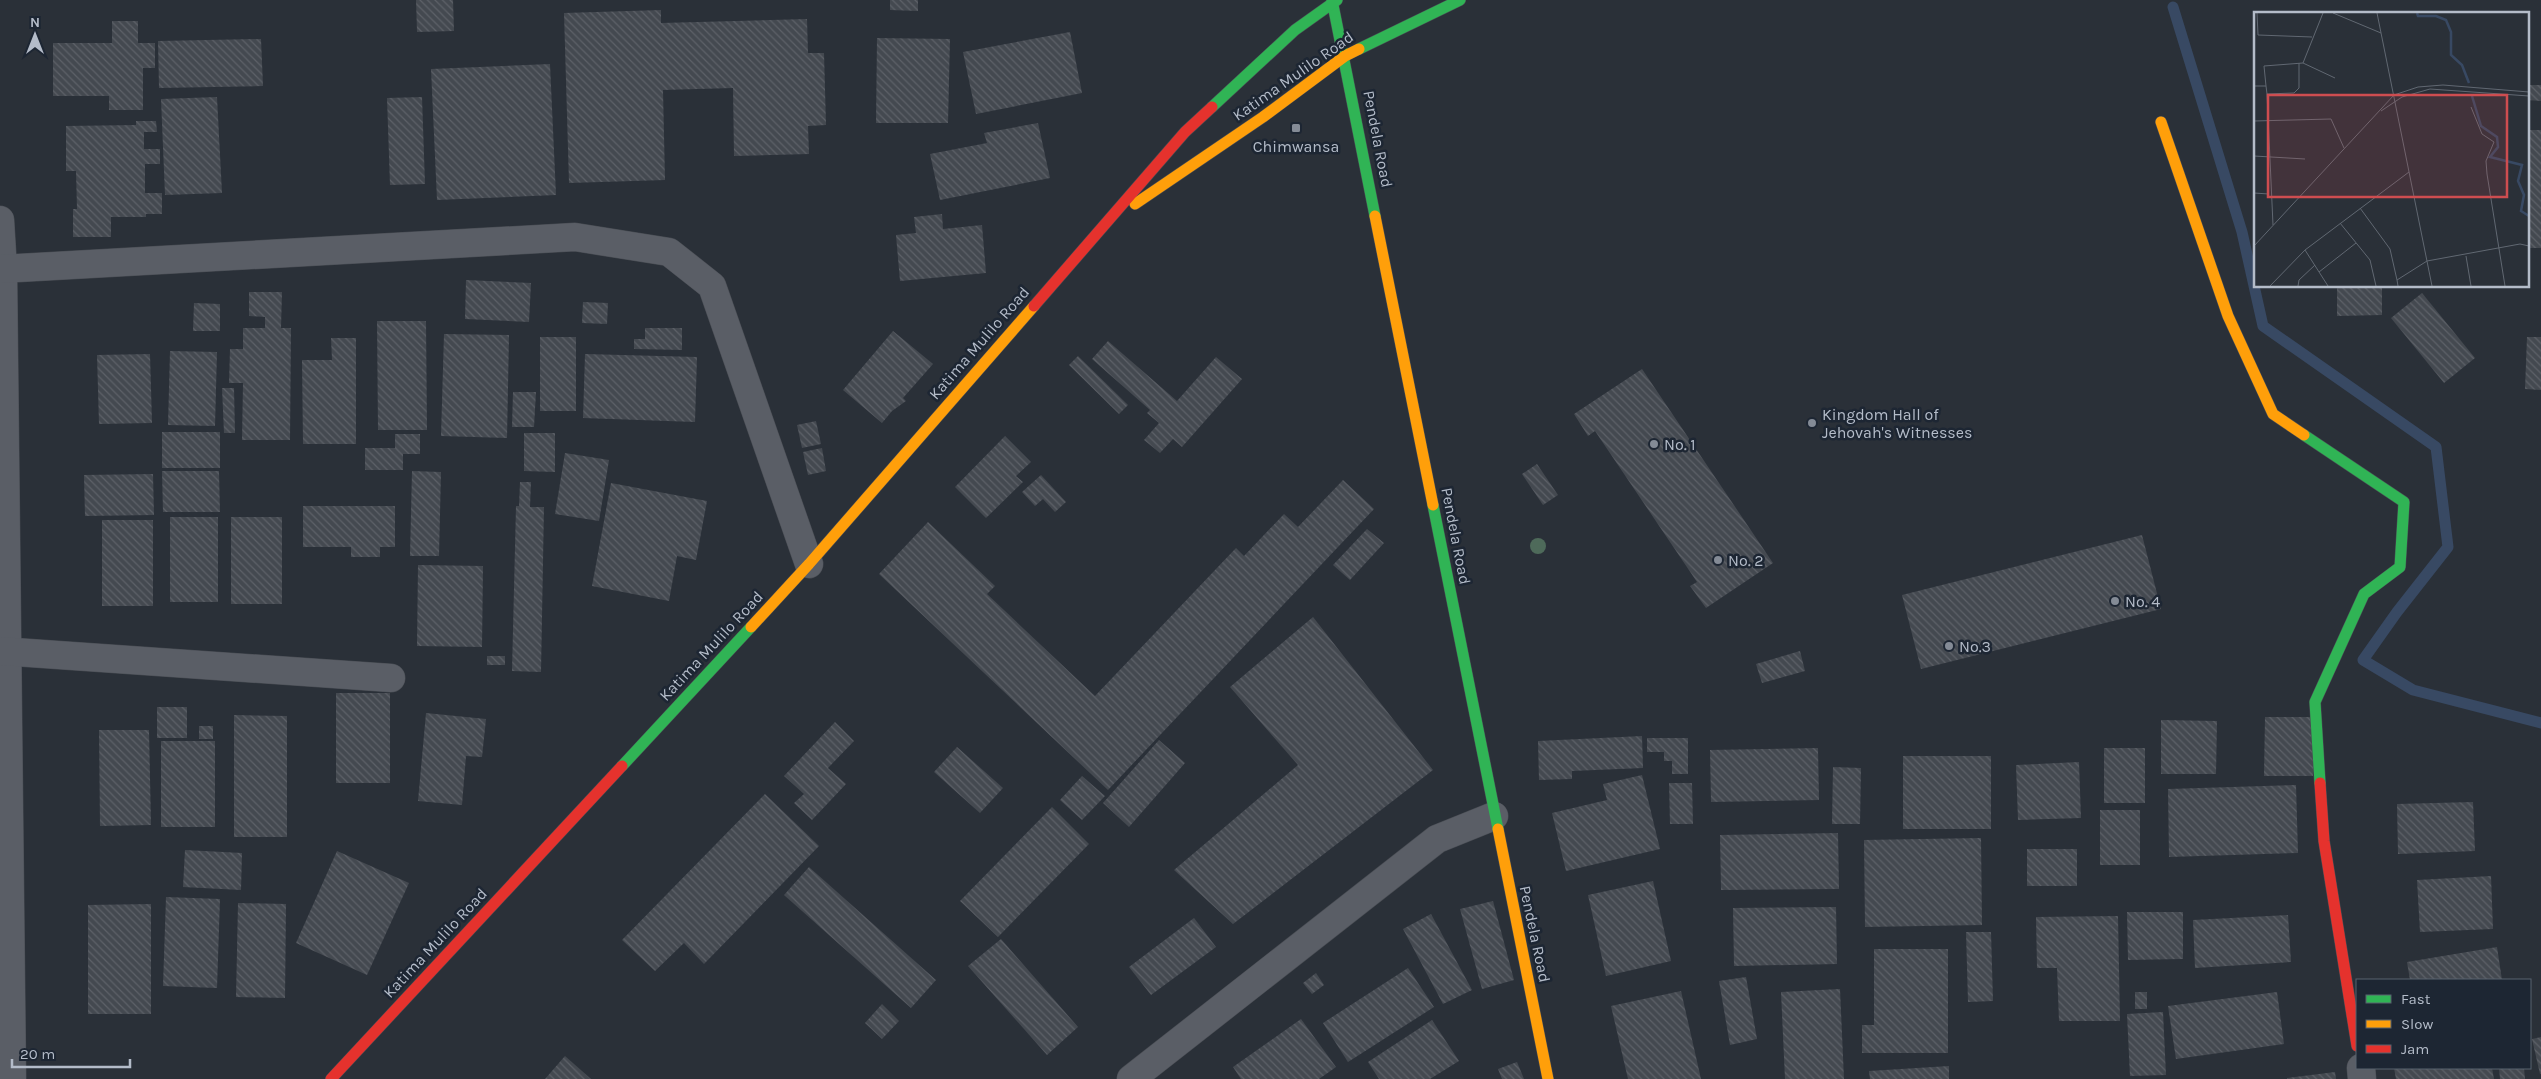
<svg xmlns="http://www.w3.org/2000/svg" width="2541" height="1079" font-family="Karla,sans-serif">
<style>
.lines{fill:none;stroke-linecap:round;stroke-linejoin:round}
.stream{stroke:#384963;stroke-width:11}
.building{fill:url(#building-back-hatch)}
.street-casing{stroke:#484c53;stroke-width:29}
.fast-casing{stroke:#484c53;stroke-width:12}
.slow-casing{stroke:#484c53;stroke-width:12}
.jam-casing{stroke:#484c53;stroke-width:12}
.street{stroke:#5a5e66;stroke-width:28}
.fast{stroke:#30b455;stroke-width:11}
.slow{stroke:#ff9f0a;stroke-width:11}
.jam{stroke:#e5322d;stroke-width:11}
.tree{fill:#4e6a5a}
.poi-dot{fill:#848b96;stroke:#1d2633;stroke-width:2}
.labels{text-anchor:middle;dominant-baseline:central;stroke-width:5;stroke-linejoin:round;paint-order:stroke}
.street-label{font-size:16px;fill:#b4bcc9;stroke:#1d2633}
.poi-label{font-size:16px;fill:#b4bcc9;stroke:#1d2633;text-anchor:start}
.inset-river{fill:none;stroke:#384963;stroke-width:2.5}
.inset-road{fill:none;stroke:#616872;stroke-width:1}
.view{fill:#ce4d50;fill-opacity:0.15;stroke:#ce4d50;stroke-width:2.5}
.inset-edge{fill:none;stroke:#b4bcc9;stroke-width:2.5}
</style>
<defs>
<pattern id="building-back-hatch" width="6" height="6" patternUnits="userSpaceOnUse" patternTransform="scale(1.25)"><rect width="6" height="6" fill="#444950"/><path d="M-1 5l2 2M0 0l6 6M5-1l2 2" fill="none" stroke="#5d6168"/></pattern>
</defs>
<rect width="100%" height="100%" fill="#2a3038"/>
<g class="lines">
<!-- stream -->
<polyline class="stream" points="2173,7 2242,232 2263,326 2436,447 2448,547 2397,612 2363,660 2413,690 2541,723"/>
</g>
<!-- building -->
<g class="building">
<polygon points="416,0 453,0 454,31 417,32"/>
<polygon points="890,0 918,0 918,11 890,10"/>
<polygon points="661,10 661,23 807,19 808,53 824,53 826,125 808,126 809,154 734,156 733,88 663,90 665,180 569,183 564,13"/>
<polygon points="112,21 138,21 138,43 155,43 155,68 143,68 143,110 109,110 109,96 53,96 53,43 112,43"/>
<polygon points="1070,32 1082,93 976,114 963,52"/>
<polygon points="877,38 950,39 948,123 876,123"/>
<polygon points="261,39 263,86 159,88 158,41"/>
<polygon points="550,64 556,195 437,200 431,69"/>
<polygon points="2527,85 2541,85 2541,101 2527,100"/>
<polygon points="217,97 222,193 165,195 161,99"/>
<polygon points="422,97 425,184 390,185 387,98"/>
<polygon points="136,121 156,121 157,132 144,132 144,149 160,149 160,164 145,164 145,193 162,193 162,214 146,214 146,217 111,217 111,237 73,237 73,209 77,209 76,171 66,171 66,126 136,125"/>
<polygon points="1038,123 1050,178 940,200 930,154 987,143 984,133"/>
<rect x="2527" y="130" width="14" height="118"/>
<polygon points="942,214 943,229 982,225 986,273 900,281 896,235 916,233 914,217"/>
<polygon points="466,280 531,283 529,322 465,319"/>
<polygon points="2337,286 2382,286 2382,315 2337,316"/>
<polygon points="249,292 282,292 281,328 291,328 290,440 242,440 243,383 229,383 230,349 243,349 243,328 265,328 265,317 249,316"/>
<polygon points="2422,293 2475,358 2444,383 2391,318"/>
<polygon points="583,302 608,303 607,324 582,323"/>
<polygon points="194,303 220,304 220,331 193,331"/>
<polygon points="377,321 426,321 427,430 378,430"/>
<polygon points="645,328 682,328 682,350 634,349 634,339 645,339"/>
<polygon points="893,331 933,364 903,398 906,401 892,411 882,423 843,390"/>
<polygon points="444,334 509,335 507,438 441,436"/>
<rect x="540" y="337" width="36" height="74"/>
<polygon points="2527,337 2541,337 2541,390 2525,389"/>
<polygon points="331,338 356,338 356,444 303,444 302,360 332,360"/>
<polygon points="1108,341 1177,401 1216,357 1242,379 1182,447 1173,439 1160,453 1144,440 1159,423 1147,413 1150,410 1092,359"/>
<polygon points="170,351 217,352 215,426 168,425"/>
<polygon points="150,354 152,423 99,424 97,355"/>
<polygon points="585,354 697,357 695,422 583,418"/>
<polygon points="1078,356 1128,405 1119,414 1069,365"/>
<polygon points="1642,369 1773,563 1706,608 1690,586 1697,582 1595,431 1588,436 1574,414"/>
<polygon points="222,388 234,388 235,433 224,433"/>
<polygon points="513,392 536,392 534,427 512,427"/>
<polygon points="816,421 821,444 802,448 797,425"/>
<rect x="162" y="432" width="58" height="36"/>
<polygon points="524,433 555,433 555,472 524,471"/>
<polygon points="395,434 420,434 420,454 403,454 403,470 365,470 365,448 395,448"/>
<polygon points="1005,436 1031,462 1016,476 1023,482 986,518 955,487"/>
<polygon points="822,448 826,471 808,475 803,452"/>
<polygon points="565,453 609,460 599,521 555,514"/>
<polygon points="1537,464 1558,495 1543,505 1522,474"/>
<polygon points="162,471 219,471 220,512 163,512"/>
<polygon points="412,471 441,472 439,556 410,556"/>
<polygon points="153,474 154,515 85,516 84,475"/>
<polygon points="1041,475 1066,502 1055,512 1043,499 1035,506 1022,492"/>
<polygon points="1343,480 1374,509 1108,790 879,574 928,522 995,586 987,594 1095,696 1236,548 1244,556 1284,514 1298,527"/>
<polygon points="520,482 531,482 530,507 544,507 541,672 512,671 516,506 519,506"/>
<polygon points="611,483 707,501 696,560 677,556 669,601 592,586"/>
<polygon points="303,506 395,506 395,547 380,547 380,557 351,557 351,547 303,547"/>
<rect x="170" y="517" width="48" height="85"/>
<rect x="231" y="517" width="51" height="87"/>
<rect x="102" y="520" width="51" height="86"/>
<polygon points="1367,529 1384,543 1350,580 1333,565"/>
<polygon points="2142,535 2161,609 1921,669 1902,595"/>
<polygon points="418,565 483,566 482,647 417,646"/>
<polygon points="1313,617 1433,770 1233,924 1174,870 1298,765 1230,687"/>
<polygon points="1800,651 1805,671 1762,683 1756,664"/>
<rect x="487" y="656" width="18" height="9"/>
<rect x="336" y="693" width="54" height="90"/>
<rect x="157" y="707" width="30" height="31"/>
<polygon points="426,713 486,719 482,757 466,756 462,805 418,801"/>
<polygon points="234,715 287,716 287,837 234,837"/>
<polygon points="2265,717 2314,717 2313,776 2264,776"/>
<polygon points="2161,720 2217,721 2216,774 2161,774"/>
<polygon points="835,722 854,741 828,768 846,784 812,820 794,803 804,794 784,776"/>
<rect x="199" y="726" width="14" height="13"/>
<polygon points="99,730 149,730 151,825 100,826"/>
<polygon points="1642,736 1643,768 1572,771 1572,779 1539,780 1538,741"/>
<polygon points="1647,738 1688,738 1688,774 1672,774 1672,761 1664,761 1664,752 1647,752"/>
<polygon points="1159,740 1185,763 1129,827 1103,803"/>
<rect x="161" y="741" width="54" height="86"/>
<polygon points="957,747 1003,788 980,813 934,772"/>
<polygon points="1818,748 1819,800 1711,802 1710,750"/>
<rect x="2104" y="748" width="41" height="55"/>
<rect x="1903" y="756" width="88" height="73"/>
<polygon points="2079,762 2081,818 2018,820 2016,765"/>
<polygon points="1833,767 1861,768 1860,824 1832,824"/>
<polygon points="1642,775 1660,849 1566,871 1552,813 1607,800 1603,784"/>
<polygon points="1082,776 1105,796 1082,820 1060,800"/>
<polygon points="1669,783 1692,783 1693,824 1670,824"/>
<polygon points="2296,785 2298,853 2169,857 2168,789"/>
<polygon points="765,794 819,846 704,964 684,943 655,971 622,940"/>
<polygon points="2473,802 2475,851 2398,854 2397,804"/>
<polygon points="1052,807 1089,844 998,937 960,901"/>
<rect x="2100" y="810" width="40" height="55"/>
<polygon points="1838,833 1839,889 1721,890 1720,835"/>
<polygon points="1981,838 1982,925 1865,927 1864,840"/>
<rect x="2027" y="849" width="50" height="37"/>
<polygon points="185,850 242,853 241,890 183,887"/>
<polygon points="337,851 409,883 367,975 296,943"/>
<polygon points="809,867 936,980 911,1008 784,895"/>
<polygon points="2491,876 2493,929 2420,932 2417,880"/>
<polygon points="1653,881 1671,961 1606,976 1588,895"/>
<polygon points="166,897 220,899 217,988 163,986"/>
<polygon points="1493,901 1514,980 1482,989 1460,909"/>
<polygon points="238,903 286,904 285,998 236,997"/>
<polygon points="151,904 151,1014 88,1014 88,905"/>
<polygon points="1836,907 1837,964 1734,966 1733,908"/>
<polygon points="2127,912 2183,912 2183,959 2128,960"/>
<polygon points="1431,914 1472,990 1443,1004 1403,929"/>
<polygon points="2288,915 2291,962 2195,968 2193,920"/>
<polygon points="2118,916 2120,1021 2059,1021 2057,968 2037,968 2036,917"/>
<polygon points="1194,918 1216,947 1151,995 1129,967"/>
<polygon points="1966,932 1991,932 1993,1001 1968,1002"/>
<polygon points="1001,939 1078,1027 1047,1055 968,966"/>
<polygon points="2497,947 2502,980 2410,980 2407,962"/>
<polygon points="1874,949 1948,949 1948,1053 1862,1053 1862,1025 1874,1025"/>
<polygon points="1408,968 1434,1007 1348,1062 1323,1023"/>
<polygon points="1316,973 1324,985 1312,994 1303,983"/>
<polygon points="1746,977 1757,1039 1730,1045 1719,981"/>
<polygon points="1840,989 1844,1079 1785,1079 1781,992"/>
<polygon points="1681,991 1701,1079 1628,1079 1611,1006"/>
<rect x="2135" y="992" width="12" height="17"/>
<polygon points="2277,992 2284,1044 2176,1059 2168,1006"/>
<polygon points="882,1004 899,1021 882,1039 865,1023"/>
<polygon points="2163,1012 2166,1075 2130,1076 2127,1014"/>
<polygon points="1301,1019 1336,1067 1319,1079 1241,1079 1233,1067"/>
<polygon points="1432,1020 1459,1061 1430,1079 1379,1079 1368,1062"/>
<polygon points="2541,1037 2541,1074 2540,1074 2532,1039"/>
<polygon points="565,1056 591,1079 545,1079"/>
<polygon points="1517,1062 1524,1079 1502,1079 1498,1069"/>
<polygon points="1949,1066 1949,1079 1870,1079 1869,1071"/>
<polygon points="2394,1068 2492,1068 2494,1079 2396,1079"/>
<polygon points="2499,1068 2524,1068 2525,1079 2500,1079"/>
<polygon points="2335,1072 2336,1079 2287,1079 2287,1078"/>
</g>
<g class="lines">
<!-- street casing -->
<g class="street-casing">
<g id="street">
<polyline points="0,220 3,269 12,1079"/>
<polyline points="0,269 575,237 669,252 712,286 809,564"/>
<polyline points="0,651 391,678"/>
<polyline points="2361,1068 2362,1079"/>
<polyline points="1131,1079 1437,839 1494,816"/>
</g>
</g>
<!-- fast casing -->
<g class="fast-casing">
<g id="fast">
<polyline points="1332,0 1375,216"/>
<polyline points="1359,49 1460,0"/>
<polyline points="1212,107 1295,30 1337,0"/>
<polyline points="2304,435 2404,502 2400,567 2364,594 2315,702 2320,783"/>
<polyline points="1433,505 1498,829"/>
<polyline points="622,766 751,627"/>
</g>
</g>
<!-- slow casing -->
<g class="slow-casing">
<g id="slow">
<polyline points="2161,122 2228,316 2273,414 2304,435"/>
<polyline points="1135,204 1263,117 1345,56 1359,49"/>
<polyline points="1375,216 1433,505"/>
<polyline points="751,627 809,564 1034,306"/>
<polyline points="1498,829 1548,1079"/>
</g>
</g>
<!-- jam casing -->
<g class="jam-casing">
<g id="jam">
<polyline points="1034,306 1185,132 1212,107"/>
<polyline points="2320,783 2324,841 2357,1046"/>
<polyline points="331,1079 622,766"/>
</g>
</g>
<!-- street -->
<use href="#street" class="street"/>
<!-- fast -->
<use href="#fast" class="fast"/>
<!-- slow -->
<use href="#slow" class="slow"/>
<!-- jam -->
<use href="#jam" class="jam"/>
</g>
<!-- trees -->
<circle class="tree" cx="1538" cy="546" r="8"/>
<!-- markers -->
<g class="poi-dot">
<rect x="1291" y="123" width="10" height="10" rx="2.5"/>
<circle cx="1812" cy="423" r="5"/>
<circle cx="1654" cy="444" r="5"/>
<circle cx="1718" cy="560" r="5"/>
<circle cx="2115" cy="601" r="5"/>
<circle cx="1949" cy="646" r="5"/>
</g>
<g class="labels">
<!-- street labels -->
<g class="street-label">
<text transform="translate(1293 76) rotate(-35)">Katima Mulilo Road</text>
<text transform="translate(1378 139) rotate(79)">Pendela Road</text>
<text transform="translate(979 343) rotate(-49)">Katima Mulilo Road</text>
<text transform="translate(1456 536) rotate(79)">Pendela Road</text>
<text transform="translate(711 646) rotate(-47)">Katima Mulilo Road</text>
<text transform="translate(1535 934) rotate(78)">Pendela Road</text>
<text transform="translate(435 943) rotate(-47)">Katima Mulilo Road</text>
</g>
<!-- poi labels -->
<g class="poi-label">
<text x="1296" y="146" text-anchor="middle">Chimwansa</text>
<text x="1822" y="414">Kingdom Hall of<tspan x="1822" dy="18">Jehovah's Witnesses</tspan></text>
<text x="1664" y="444">No. 1</text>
<text x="1728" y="560">No. 2</text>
<text x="2125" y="601">No. 4</text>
<text x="1959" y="646">No.3</text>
</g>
</g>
<!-- overview -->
<g transform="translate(2254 12)">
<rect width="275" height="275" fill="#2a3038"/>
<path class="inset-river" d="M163,1L164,4H182L192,8L197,20V43L208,53L215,71M218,84L227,114L243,125L244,135L236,145L268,153L264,169L270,183L267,199L275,204"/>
<path class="inset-road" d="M3,1L4,23L58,25M79,1L127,21M123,1L178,274M49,51L81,66M0,74H12L13,82M12,74L10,54L49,51L69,1M217,95L228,122L240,130L232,149L233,162L251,274M127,99L148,85L176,77L275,84M0,109L77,107L90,136M0,144L51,147M0,181L15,182M106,196L136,237L143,268M86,211L116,248L122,274M19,213L13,82L40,81L45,76V51M0,234L140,83L164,75L189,73L275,80M51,238L74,274M212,244L217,274M65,260L102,231M16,274L51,238L155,160M44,274L45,268L61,253M144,274L143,268L173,249L266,232L275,234"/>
<path class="view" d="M14,83H253V185H14Z"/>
<rect width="275" height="275" class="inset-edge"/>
</g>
<!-- legend -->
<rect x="2356" y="979" width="175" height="90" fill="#1d2633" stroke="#59626f"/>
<rect x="2366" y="995" width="25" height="8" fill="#30b455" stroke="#59626f"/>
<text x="2401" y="1004" font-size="15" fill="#b4bcc9">Fast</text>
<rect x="2366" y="1020" width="25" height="8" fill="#ff9f0a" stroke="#59626f"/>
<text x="2401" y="1029" font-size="15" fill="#b4bcc9">Slow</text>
<rect x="2366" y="1045" width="25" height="8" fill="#e5322d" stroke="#59626f"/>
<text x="2401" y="1054" font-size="15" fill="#b4bcc9">Jam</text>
<!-- north arrow -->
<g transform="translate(35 35)" stroke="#1d2633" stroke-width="4" paint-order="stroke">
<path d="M0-4L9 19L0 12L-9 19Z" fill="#b4bcc9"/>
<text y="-8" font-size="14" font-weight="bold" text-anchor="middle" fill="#b4bcc9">N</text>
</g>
<!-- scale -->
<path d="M12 1059v8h118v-8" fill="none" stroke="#b4bcc9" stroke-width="2.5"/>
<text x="20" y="1059" font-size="15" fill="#b4bcc9" stroke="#1d2633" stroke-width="4" paint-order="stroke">20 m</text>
</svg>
